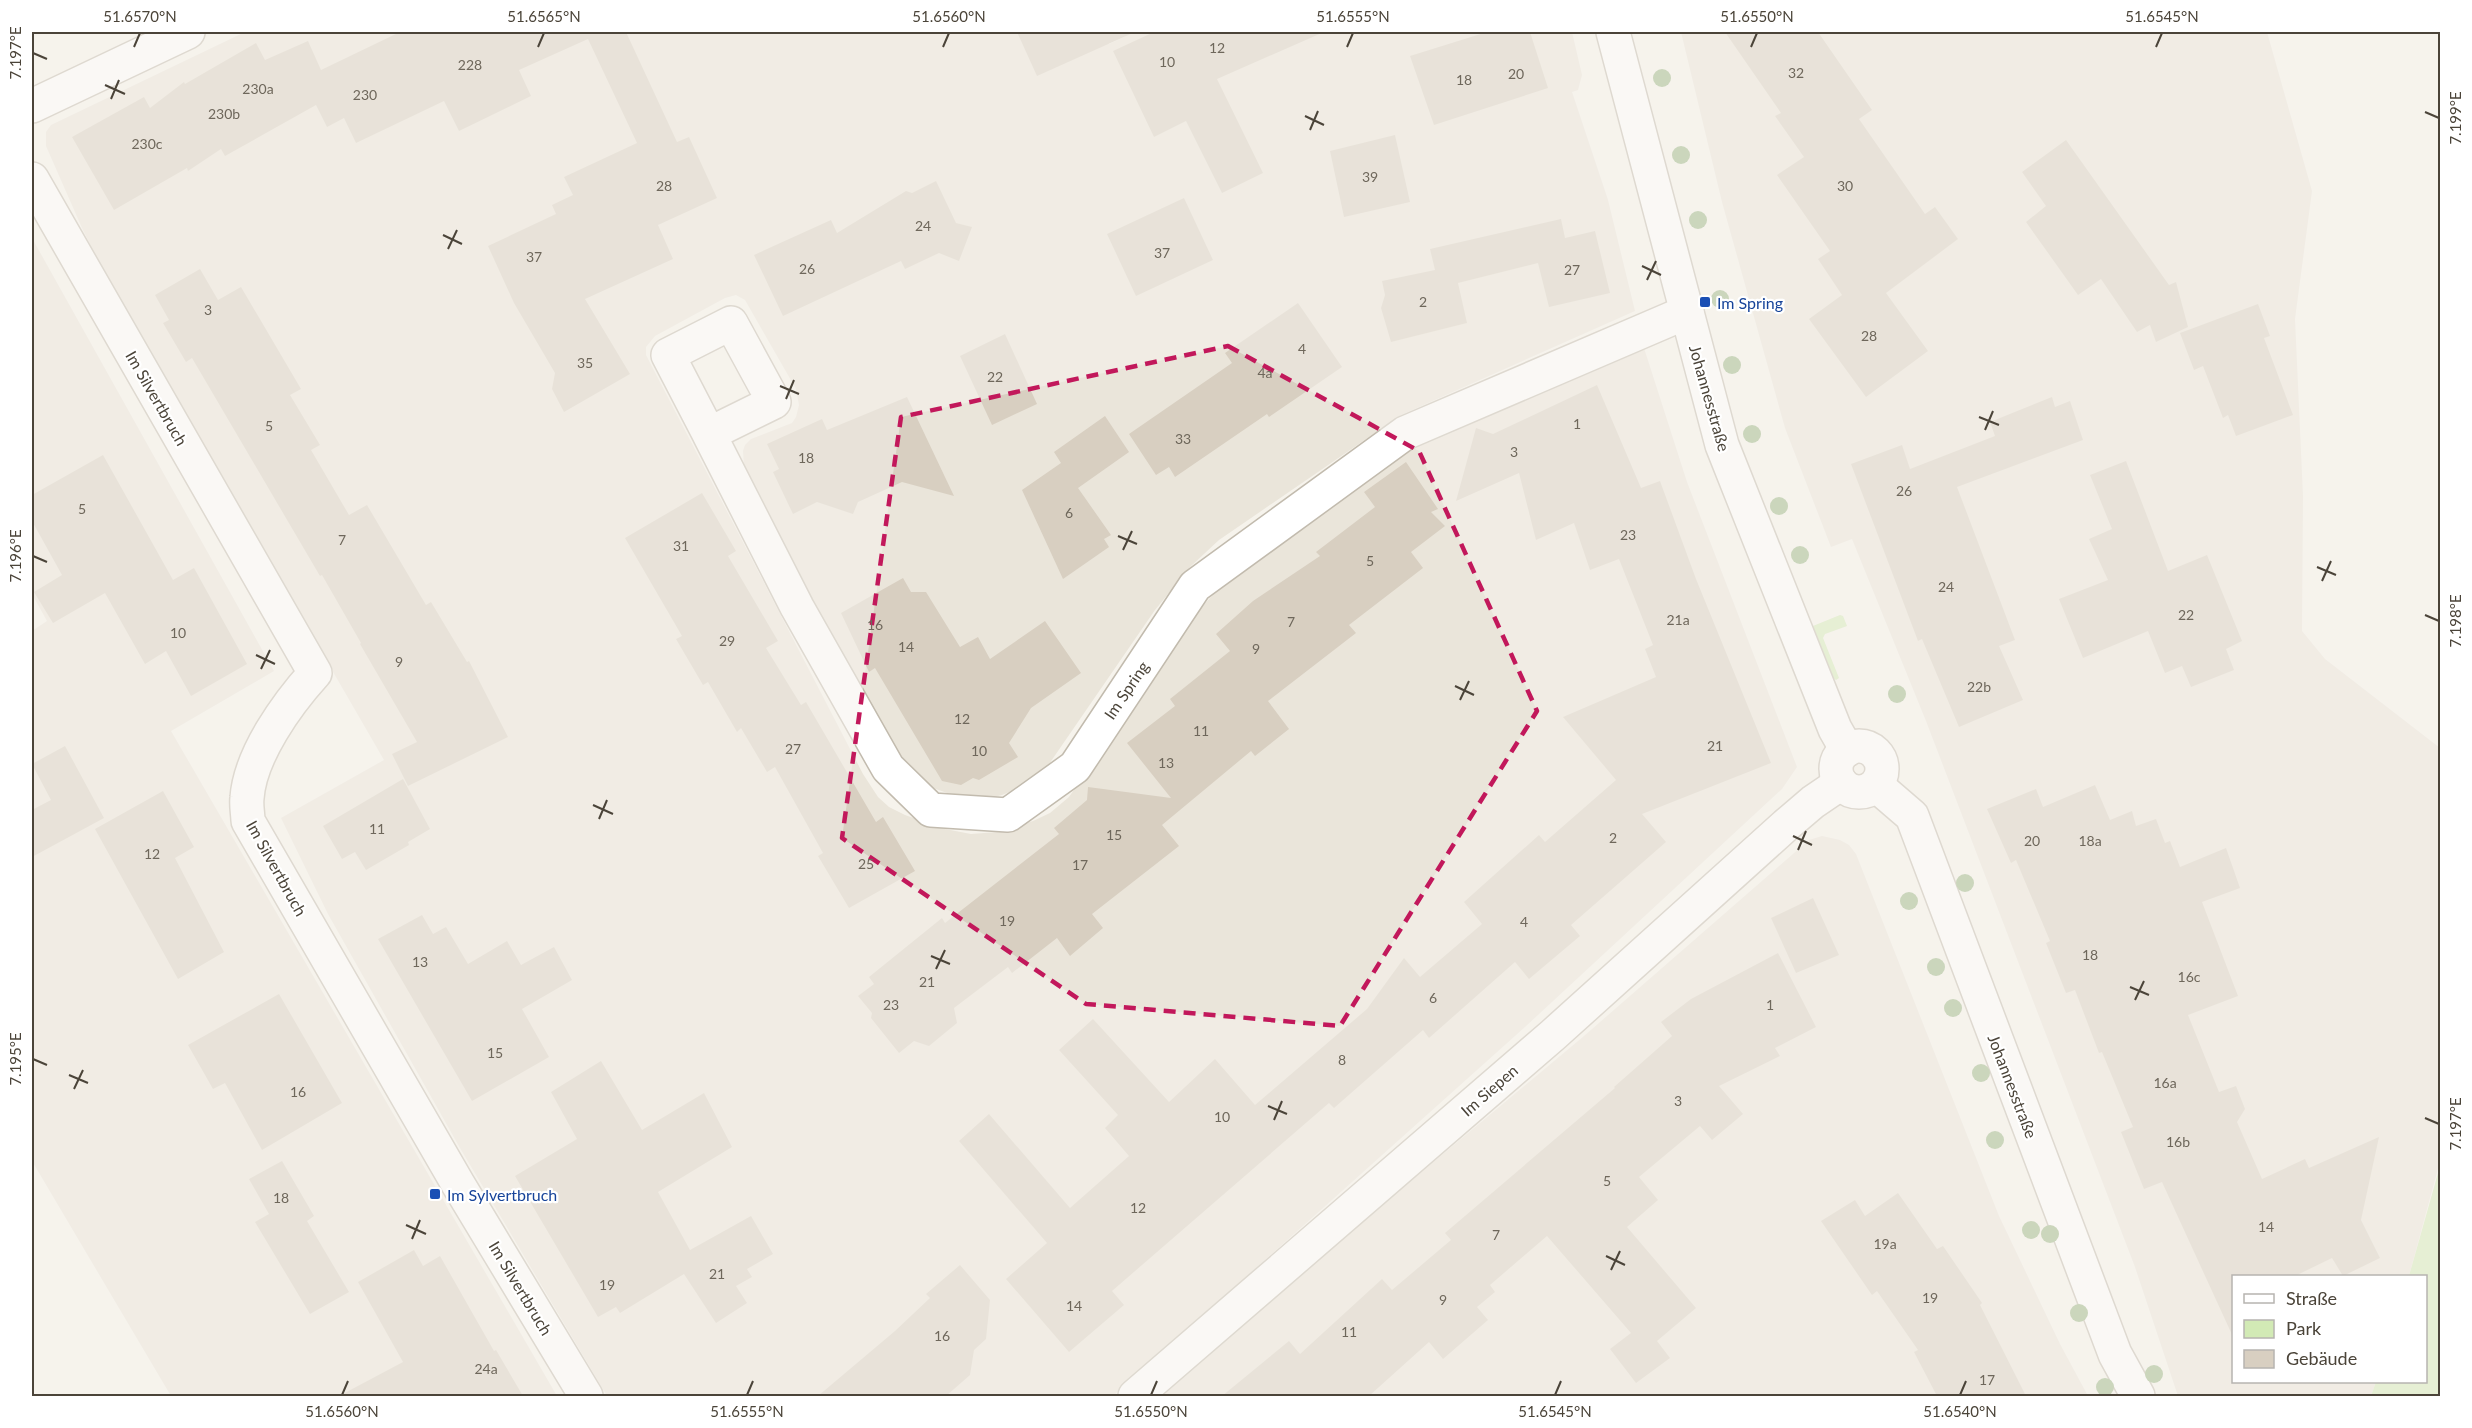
<svg xmlns="http://www.w3.org/2000/svg" width="2472" height="1428" font-family="Lato,sans-serif">
<style>
.residential{fill:#eae5da}
.green{fill:#d2eab5}
.building{fill:#d8cfc1}
.lines{fill:none;stroke-linecap:round;stroke-linejoin:round}
.minor-casing{stroke:#c2bbae;stroke-width:36}
.minor{stroke:#fff;stroke-width:33}
.tree{fill:#97b381}
.marked{fill:none;stroke:#c2185b;stroke-width:4.5;stroke-dasharray:12 8;stroke-linejoin:round}
.ticks{fill:none;stroke:#4b4439;stroke-width:2}
.transit-dot{fill:#1a4fb4;stroke:#fff;stroke-width:2}
.labels{text-anchor:middle;dominant-baseline:central;stroke-width:4.5;stroke-linejoin:round;paint-order:stroke}
.number-label{font-size:14px;fill:#6e675b}
.transit-label{font-size:16px;fill:#164399;stroke:#fff;text-anchor:start}
.street-label{font-size:16px;fill:#4b4439;stroke:#fff}
.neatline{fill:none;stroke:#4b4439;stroke-width:2}
.ticks-label{font-size:15px;text-anchor:middle;fill:#4b4439}
</style>
<rect width="100%" height="100%" fill="#f6f3ec"/>
<!-- residential -->
<g class="residential">
<polygon points="245,32 1103,32 1109,44 1124,37 1126,32 1572,32 1582,75 1578,90 1572,92 1608,200 1635,311 1401,415 1219,540 1190,567 1155,610 1047,767 1022,787 1002,795 990,798 953,795 933,788 912,774 883,736 744,466 743,451 745,445 751,439 792,423 796,417 799,405 796,389 745,300 736,295 725,298 655,336 646,347 646,355 863,774 878,797 889,807 905,815 945,829 971,834 997,832 1033,821 1050,813 1069,797 1194,616 1217,590 1381,468 1435,434 1644,348 1687,482 1797,767 1782,789 1525,1027 1113,1396 607,1396 460,1148 328,914 281,818 384,760 115,295 82,228 46,146 46,132 51,125"/>
<polygon points="1681,32 2267,32 2312,191 2295,319 2303,496 2302,631 2325,659 2440,748 2440,1161 2409,1276 2234,1276 2234,1382 2376,1382 2371,1396 2178,1396 2135,1267 1926,721 1852,539 1831,547 1785,428 1722,202"/>
<polygon points="32,238 274,671 171,731 557,1396 171,1396 32,1161 32,631 47,621 32,594"/>
<polygon points="1822,836 1840,840 1849,845 1856,854 1999,1216 2060,1344 2088,1396 1154,1396 1584,1036 1809,840"/>
</g>
<!-- green -->
<g class="green">
<polygon points="1840,615 1843,616 1847,626 1825,634 1823,638 1839,678 1836,680 1832,677 1813,626"/>
<polygon points="2440,1166 2440,1396 2371,1396 2376,1382 2426,1382 2426,1276 2409,1276"/>
</g>
<!-- building -->
<g class="building">
<polygon points="400,32 626,32 677,142 689,137 717,198 658,225 673,259 585,299 630,374 564,412 552,389 555,373 514,303 488,246 556,214 552,205 573,195 564,177 637,143 588,39 519,70 531,96 459,131 444,101 356,143 344,118 327,127 316,105 225,156 221,149 188,171 187,168 114,210 72,137 144,97 150,108 184,82 185,84 256,43 265,60 308,41 321,70"/>
<polygon points="1017,32 1135,32 1037,76"/>
<polygon points="1154,32 1324,32 1217,79 1263,173 1222,193 1186,121 1154,137 1113,51"/>
<polygon points="1487,32 1530,32 1548,88 1434,125 1410,56"/>
<polygon points="1725,32 1818,32 1872,110 1859,119 1925,214 1935,207 1958,239 1886,293 1928,351 1866,397 1809,319 1842,295 1818,259 1830,251 1777,175 1804,157 1775,116 1781,113"/>
<polygon points="1395,135 1410,202 1344,217 1330,151"/>
<polygon points="2066,140 2169,285 2176,282 2188,327 2156,342 2150,325 2137,332 2101,279 2078,295 2026,222 2046,206 2022,172"/>
<polygon points="936,181 956,223 972,227 959,261 939,253 905,269 901,261 783,316 754,255 831,220 837,233 906,191 912,193"/>
<polygon points="1184,198 1213,260 1136,296 1107,234"/>
<polygon points="1561,219 1565,238 1595,231 1610,293 1549,307 1538,263 1458,283 1467,323 1391,342 1381,308 1385,295 1382,281 1435,270 1430,249"/>
<polygon points="200,269 218,300 241,287 301,389 290,395 320,445 311,450 349,515 367,505 426,605 431,602 467,662 469,661 508,737 408,786 392,754 417,742 360,644 361,643 322,575 320,576 192,358 186,362 163,323 169,320 155,295"/>
<polygon points="1298,303 1342,367 1269,417 1267,414 1175,477 1169,467 1156,475 1129,434 1232,363 1225,353"/>
<polygon points="2258,304 2270,336 2264,338 2293,415 2236,436 2228,415 2223,418 2203,366 2194,370 2180,333"/>
<polygon points="1005,334 1037,404 992,425 960,356"/>
<polygon points="1597,385 1641,488 1660,481 1696,579 1771,763 1642,814 1666,842 1571,925 1580,936 1529,979 1515,962 1429,1038 1423,1030 1334,1108 1329,1103 1112,1291 1124,1305 1069,1352 1006,1279 1047,1243 959,1141 989,1114 1070,1208 1129,1156 1105,1128 1118,1115 1059,1050 1093,1019 1169,1102 1215,1059 1255,1105 1367,1009 1404,958 1420,977 1482,924 1464,902 1539,835 1545,842 1616,780 1563,717 1656,677 1645,649 1653,645 1619,559 1590,570 1574,523 1536,540 1519,473 1456,501 1476,428 1493,434"/>
<polygon points="907,397 954,496 902,482 858,502 853,514 817,502 793,514 773,472 779,469 767,444 822,419 827,430"/>
<polygon points="2052,397 2055,407 2070,401 2083,440 1957,487 2015,640 1999,646 2023,700 1959,727 1922,639 1918,641 1851,464 1902,445 1910,469 1995,436 1990,422"/>
<polygon points="1105,416 1129,452 1078,488 1111,535 1104,539 1109,547 1063,579 1022,490 1061,463 1054,452"/>
<polygon points="103,455 173,580 194,568 247,664 191,696 166,651 145,664 105,593 53,623 34,592 62,575 32,521 32,495"/>
<polygon points="2126,461 2168,571 2207,555 2242,641 2226,649 2234,670 2191,687 2182,666 2165,673 2148,631 2083,658 2059,599 2108,580 2089,539 2112,529 2090,475"/>
<polygon points="1406,462 1438,509 1431,512 1445,526 1411,552 1423,568 1349,625 1356,633 1268,701 1289,729 1255,756 1251,751 1162,825 1179,846 1092,914 1103,928 1070,956 1057,938 1012,973 1008,967 954,1008 957,1023 929,1046 914,1041 899,1053 871,1018 872,1013 858,996 874,984 869,977 942,918 945,923 1059,834 1054,828 1087,800 1088,787 1171,798 1127,743 1175,706 1170,699 1230,651 1216,634 1253,601 1320,556 1316,552 1375,507 1364,492"/>
<polygon points="702,493 736,551 728,556 778,641 766,648 801,705 806,702 876,822 883,817 915,871 849,908 818,856 823,853 775,767 767,772 741,728 737,732 708,682 703,685 676,639 682,636 625,538"/>
<polygon points="903,578 911,592 926,592 960,647 978,637 990,659 1045,621 1081,673 1031,708 1009,743 1018,757 979,780 973,778 961,785 942,781 875,668 869,672 841,613"/>
<polygon points="65,746 104,818 32,857 32,810 51,800 32,764"/>
<polygon points="403,779 430,829 408,842 409,845 366,870 355,852 342,859 323,826"/>
<polygon points="2095,785 2110,820 2132,811 2136,826 2156,819 2165,843 2170,841 2180,867 2226,848 2240,888 2202,902 2238,996 2188,1015 2219,1092 2236,1086 2245,1109 2237,1122 2262,1179 2305,1159 2309,1168 2379,1137 2361,1220 2380,1258 2343,1276 2332,1258 2295,1276 2234,1276 2234,1339 2162,1182 2144,1189 2121,1132 2133,1127 2102,1052 2099,1053 2075,990 2066,993 2046,943 2050,941 2016,860 2011,863 1987,809 2036,789 2043,807"/>
<polygon points="163,791 194,847 175,858 224,952 178,979 95,829"/>
<polygon points="1813,898 1839,955 1796,973 1771,918"/>
<polygon points="422,915 433,934 446,927 468,964 507,941 521,965 554,947 572,980 522,1009 549,1057 472,1101 378,939"/>
<polygon points="1778,953 1816,1027 1775,1048 1780,1056 1719,1086 1743,1114 1712,1140 1700,1126 1639,1177 1658,1200 1627,1227 1696,1308 1657,1341 1670,1358 1636,1383 1610,1349 1631,1333 1547,1236 1490,1285 1495,1292 1477,1307 1488,1320 1443,1359 1429,1342 1369,1396 1222,1396 1289,1341 1300,1354 1382,1279 1392,1290 1451,1240 1445,1233 1615,1088 1614,1087 1672,1036 1661,1022 1691,999"/>
<polygon points="279,994 342,1103 262,1150 225,1083 213,1089 188,1045"/>
<polygon points="601,1061 642,1130 704,1093 732,1147 658,1192 690,1250 751,1216 773,1254 747,1269 752,1277 736,1286 747,1303 716,1323 684,1274 620,1313 616,1307 598,1317 515,1176 577,1139 551,1092"/>
<polygon points="282,1161 314,1216 307,1221 349,1292 310,1314 255,1222 269,1214 249,1179"/>
<polygon points="1898,1193 1937,1249 1943,1246 1982,1303 1980,1305 2026,1396 1937,1396 1914,1352 1918,1350 1877,1291 1872,1295 1821,1221 1855,1200 1865,1216"/>
<polygon points="414,1250 423,1266 440,1256 494,1351 496,1350 523,1396 339,1396 403,1362 358,1282"/>
<polygon points="960,1265 990,1300 986,1339 974,1350 970,1375 946,1396 818,1396 895,1331 930,1298 926,1294"/>
</g>
<g class="lines">
<!-- minor casing -->
<g class="minor-casing">
<g id="minor">
<polyline points="1613,32 1722,445 1835,729 1847,750"/>
<polyline points="32,106 188,32"/>
<path d="M32,179L315,673C287,704 250,755 247,798C246,806 248,814 248,821L458,1184L586,1396"/>
<polyline points="709,434 668,355 731,323 774,402 709,434 797,607 888,768 931,810 1008,815 1075,767 1195,586 1405,433 1687,312"/>
<circle cx="1859" cy="769" r="23"/>
<polyline points="1876,785 1912,816 2115,1354 2138,1396"/>
<polyline points="1135,1396 1553,1035 1786,825 1813,802 1841,783"/>
</g>
</g>
<!-- minor -->
<use href="#minor" class="minor"/>
</g>
<!-- trees -->
<g class="tree">
<circle cx="1662" cy="78" r="9"/>
<circle cx="1681" cy="155" r="9"/>
<circle cx="1698" cy="220" r="9"/>
<circle cx="1720" cy="299" r="9"/>
<circle cx="1732" cy="365" r="9"/>
<circle cx="1752" cy="434" r="9"/>
<circle cx="1779" cy="506" r="9"/>
<circle cx="1800" cy="555" r="9"/>
<circle cx="1897" cy="694" r="9"/>
<circle cx="1965" cy="883" r="9"/>
<circle cx="1909" cy="901" r="9"/>
<circle cx="1936" cy="967" r="9"/>
<circle cx="1953" cy="1008" r="9"/>
<circle cx="1981" cy="1073" r="9"/>
<circle cx="1995" cy="1140" r="9"/>
<circle cx="2031" cy="1230" r="9"/>
<circle cx="2050" cy="1234" r="9"/>
<circle cx="2079" cy="1313" r="9"/>
<circle cx="2154" cy="1374" r="9"/>
<circle cx="2105" cy="1387" r="9"/>
</g>
<!-- marked area -->
<path d="M0 0H2472V1428H0ZM1228,346L1419,451L1537,711L1340,1026L1086,1004L842,838L901,417Z" fill="#f6f3ec" fill-opacity=".55" fill-rule="evenodd"/>
<path class="marked" d="M1228,346L1419,451L1537,711L1340,1026L1086,1004L842,838L901,417Z"/>
<!-- ticks -->
<path class="ticks" d="M134,47L140,33M538,47L544,33M943,47L949,33M1347,47L1353,33M1751,47L1757,33M2156,47L2162,33M33,53L47,59M105,85L125,94M111,99L119,80M2425,112L2439,118M1305,116L1324,125M1310,130L1318,111M443,235L462,244M448,249L457,230M1642,266L1661,275M1647,280L1656,261M780,386L799,394M786,399L794,380M1979,417L1999,425M1985,430L1993,411M1118,536L1137,544M1123,550L1132,531M33,556L47,562M2317,567L2336,575M2322,581L2331,561M2425,615L2439,621M256,655L275,664M261,669L270,650M1455,686L1474,695M1460,700L1469,681M593,805L613,814M599,819L607,800M1793,836L1812,845M1798,850L1806,831M931,956L950,964M936,969L945,950M2130,987L2149,995M2135,1000L2144,981M33,1059L47,1065M69,1075L88,1083M74,1089L83,1070M1268,1106L1287,1114M2425,1118L2439,1124M1274,1120L1282,1101M406,1225L426,1234M412,1239L420,1220M1606,1256L1625,1265M1611,1270L1620,1251M342,1395L348,1381M747,1395L753,1381M1151,1395L1157,1381M1555,1395L1561,1381M1960,1395L1966,1381"/>
<!-- markers -->
<g class="transit-dot">
<rect x="1699" y="296" width="12" height="12" rx="3"/>
<rect x="429" y="1188" width="12" height="12" rx="3"/>
</g>
<g class="labels">
<!-- number labels -->
<g class="number-label">
<text x="1217" y="47">12</text>
<text x="1167" y="61">10</text>
<text x="470" y="64">228</text>
<text x="1796" y="72">32</text>
<text x="1516" y="73">20</text>
<text x="1464" y="79">18</text>
<text x="258" y="88">230a</text>
<text x="365" y="94">230</text>
<text x="224" y="113">230b</text>
<text x="147" y="143">230c</text>
<text x="1370" y="176">39</text>
<text x="664" y="185">28</text>
<text x="1845" y="185">30</text>
<text x="923" y="225">24</text>
<text x="1162" y="252">37</text>
<text x="534" y="256">37</text>
<text x="807" y="268">26</text>
<text x="1572" y="269">27</text>
<text x="1423" y="301">2</text>
<text x="208" y="309">3</text>
<text x="1869" y="335">28</text>
<text x="1302" y="348">4</text>
<text x="585" y="362">35</text>
<text x="1265" y="372">4a</text>
<text x="995" y="376">22</text>
<text x="1577" y="423">1</text>
<text x="269" y="425">5</text>
<text x="1183" y="438">33</text>
<text x="1514" y="451">3</text>
<text x="806" y="457">18</text>
<text x="1904" y="490">26</text>
<text x="82" y="508">5</text>
<text x="1069" y="512">6</text>
<text x="1628" y="534">23</text>
<text x="342" y="539">7</text>
<text x="681" y="545">31</text>
<text x="1370" y="560">5</text>
<text x="1946" y="586">24</text>
<text x="2186" y="614">22</text>
<text x="1678" y="619">21a</text>
<text x="1291" y="621">7</text>
<text x="875" y="624">16</text>
<text x="178" y="632">10</text>
<text x="727" y="640">29</text>
<text x="906" y="646">14</text>
<text x="1256" y="648">9</text>
<text x="399" y="661">9</text>
<text x="1979" y="686">22b</text>
<text x="962" y="718">12</text>
<text x="1201" y="730">11</text>
<text x="1715" y="745">21</text>
<text x="793" y="748">27</text>
<text x="979" y="750">10</text>
<text x="1166" y="762">13</text>
<text x="377" y="828">11</text>
<text x="1114" y="834">15</text>
<text x="1613" y="837">2</text>
<text x="2032" y="840">20</text>
<text x="2090" y="840">18a</text>
<text x="152" y="853">12</text>
<text x="866" y="863">25</text>
<text x="1080" y="864">17</text>
<text x="1007" y="920">19</text>
<text x="1524" y="921">4</text>
<text x="2090" y="954">18</text>
<text x="420" y="961">13</text>
<text x="2189" y="976">16c</text>
<text x="927" y="981">21</text>
<text x="1433" y="997">6</text>
<text x="891" y="1004">23</text>
<text x="1770" y="1004">1</text>
<text x="495" y="1052">15</text>
<text x="1342" y="1059">8</text>
<text x="2165" y="1082">16a</text>
<text x="298" y="1091">16</text>
<text x="1678" y="1100">3</text>
<text x="1222" y="1116">10</text>
<text x="2178" y="1141">16b</text>
<text x="1607" y="1180">5</text>
<text x="281" y="1197">18</text>
<text x="1138" y="1207">12</text>
<text x="2266" y="1226">14</text>
<text x="1496" y="1234">7</text>
<text x="1885" y="1243">19a</text>
<text x="717" y="1273">21</text>
<text x="607" y="1284">19</text>
<text x="1930" y="1297">19</text>
<text x="1443" y="1299">9</text>
<text x="1074" y="1305">14</text>
<text x="1349" y="1331">11</text>
<text x="942" y="1335">16</text>
<text x="486" y="1368">24a</text>
<text x="1987" y="1379">17</text>
</g>
<!-- transit labels -->
<g class="transit-label">
<text x="1717" y="302">Im Spring</text>
<text x="447" y="1194">Im Sylvertbruch</text>
</g>
<!-- street labels -->
<g class="street-label">
<text transform="translate(157 398) rotate(60)">Im Silvertbruch</text>
<text transform="translate(1710 398) rotate(74)">Johannesstraße</text>
<text transform="translate(1126 690) rotate(-56)">Im Spring</text>
<text transform="translate(277 868) rotate(61)">Im Silvertbruch</text>
<text transform="translate(2013 1086) rotate(69)">Johannesstraße</text>
<text transform="translate(1489 1090) rotate(-41)">Im Siepen</text>
<text transform="translate(521 1288) rotate(59)">Im Silvertbruch</text>
</g>
</g>
<!-- border -->
<rect width="2472" height="1428" fill="none" stroke="#ffffff" stroke-width="66"/>
<!-- legend -->
<rect x="2232" y="1275" width="195" height="108" fill="#ffffff" stroke="#b7b4b0" stroke-width="1.5"/>
<rect x="2244" y="1294" width="30" height="9" fill="#ffffff" stroke="#b7b4b0" stroke-width="1.5"/>
<text x="2286" y="1305" font-size="18" fill="#4b4439">Straße</text>
<rect x="2244" y="1320" width="30" height="18" fill="#d2eab5" stroke="#b7b4b0" stroke-width="1.5"/>
<text x="2286" y="1335" font-size="18" fill="#4b4439">Park</text>
<rect x="2244" y="1350" width="30" height="18" fill="#d8cfc1" stroke="#b7b4b0" stroke-width="1.5"/>
<text x="2286" y="1365" font-size="18" fill="#4b4439">Gebäude</text>
<rect x="33" y="33" width="2406" height="1362" class="neatline"/>
<g class="ticks-label">
<text x="140" y="22">51.6570°N</text>
<text x="544" y="22">51.6565°N</text>
<text x="949" y="22">51.6560°N</text>
<text x="1353" y="22">51.6555°N</text>
<text x="1757" y="22">51.6550°N</text>
<text x="2162" y="22">51.6545°N</text>
<text transform="translate(16 53) rotate(-90)" y="5">7.197°E</text>
<text transform="translate(2456 118) rotate(-90)" y="5">7.199°E</text>
<text transform="translate(16 556) rotate(-90)" y="5">7.196°E</text>
<text transform="translate(2456 621) rotate(-90)" y="5">7.198°E</text>
<text transform="translate(16 1059) rotate(-90)" y="5">7.195°E</text>
<text transform="translate(2456 1124) rotate(-90)" y="5">7.197°E</text>
<text x="342" y="1417">51.6560°N</text>
<text x="747" y="1417">51.6555°N</text>
<text x="1151" y="1417">51.6550°N</text>
<text x="1555" y="1417">51.6545°N</text>
<text x="1960" y="1417">51.6540°N</text>
</g>
</svg>
